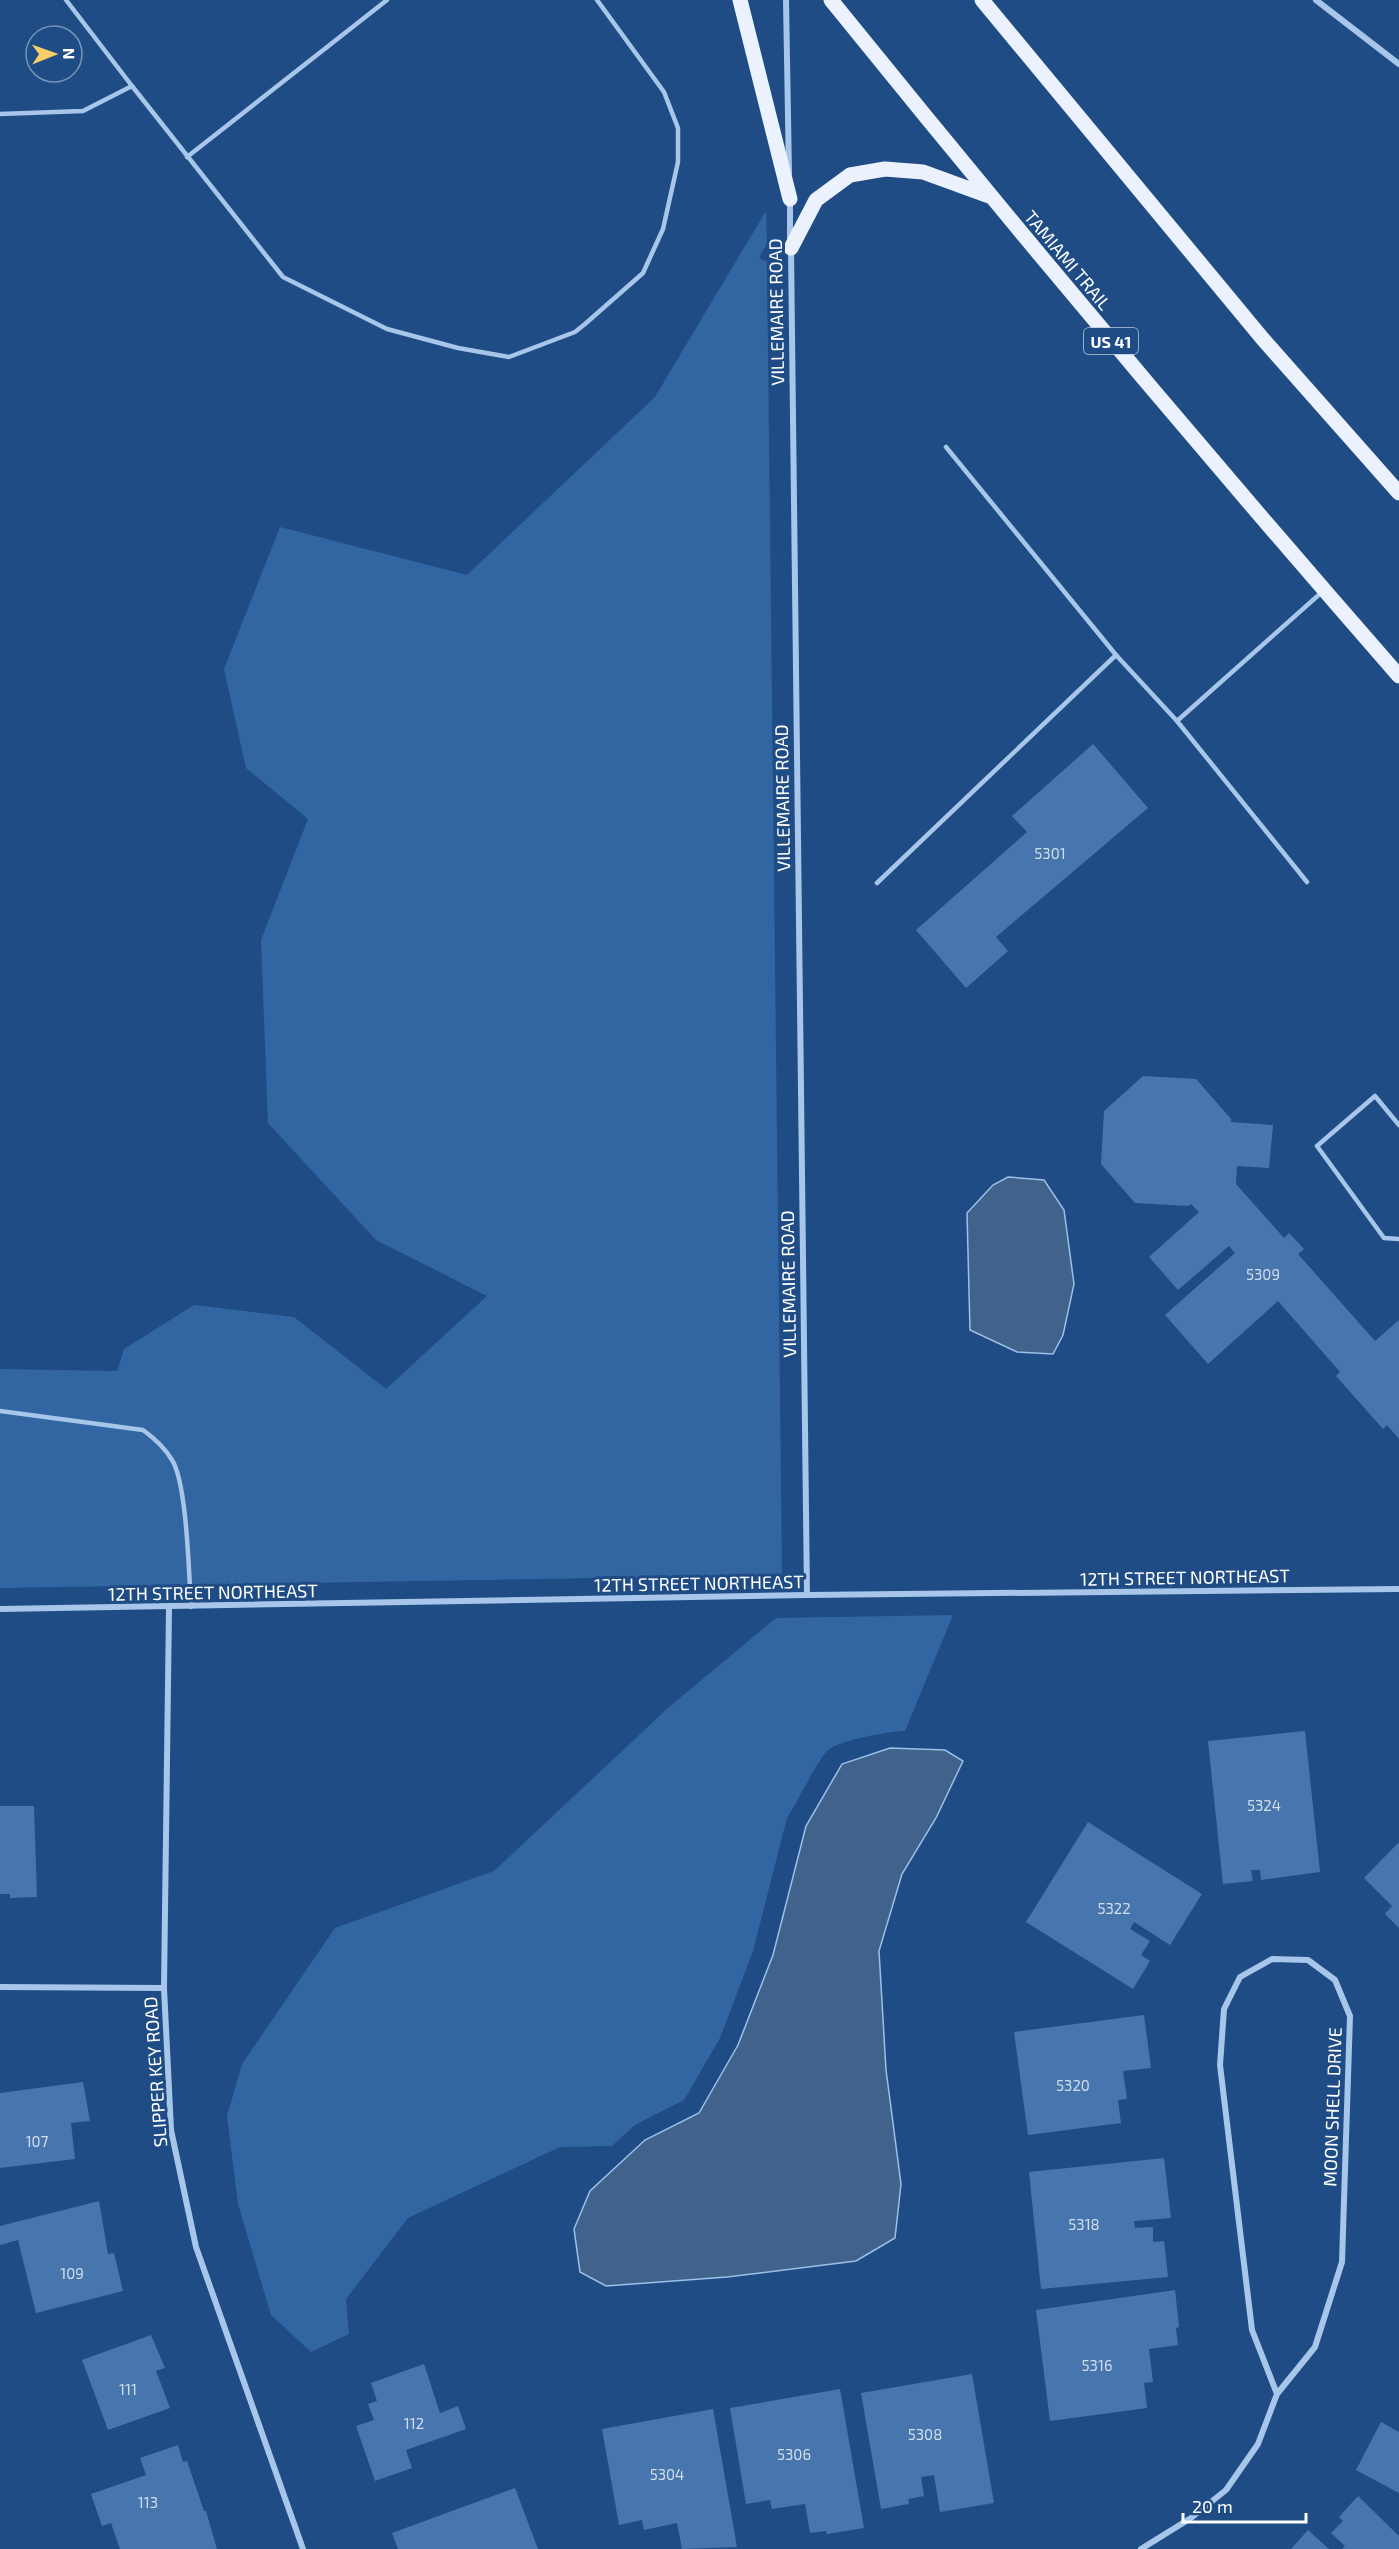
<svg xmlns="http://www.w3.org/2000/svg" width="1399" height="2549" font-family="'Exo 2',sans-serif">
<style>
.green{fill:#3266a2}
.water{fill:#41628b;stroke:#9bc0eb;stroke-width:1.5}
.building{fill:#4776ae}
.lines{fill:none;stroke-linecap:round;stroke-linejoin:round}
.service{stroke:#a7c6ea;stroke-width:4.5}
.minor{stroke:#a7c6ea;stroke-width:6}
.primary{stroke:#ebf2fe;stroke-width:15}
.labels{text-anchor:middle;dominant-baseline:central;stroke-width:6;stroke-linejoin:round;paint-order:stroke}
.number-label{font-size:15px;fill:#d1ddeb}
.shield{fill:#1f4c85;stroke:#bcc9da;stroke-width:1.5}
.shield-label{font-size:16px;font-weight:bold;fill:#fff}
.street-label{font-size:18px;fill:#fff;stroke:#1f4c85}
</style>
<rect width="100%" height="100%" fill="#1f4c85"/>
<!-- green -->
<g class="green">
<polygon points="766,211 767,243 759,258 767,262 782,1575 0,1588 0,1369 117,1371 124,1349 194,1305 294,1317 386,1389 487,1296 376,1240 268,1123 261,940 308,819 246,768 224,669 280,527 467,575 655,397"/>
<path d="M953,1615L905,1731C889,1731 841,1740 828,1750C818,1759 796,1805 787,1818L753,1951L720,2038L684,2100L635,2125L612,2146L560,2147L408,2218L346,2299L349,2334L311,2352L271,2315L238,2204L227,2116L242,2064L335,1928L494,1871L669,1707L776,1618Z"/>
</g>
<!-- water -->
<g class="water">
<polygon points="1008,1177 1044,1180 1064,1210 1074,1284 1063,1335 1053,1354 1017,1352 970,1330 967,1213 993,1185"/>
<polygon points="890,1748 945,1750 963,1761 936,1818 902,1874 879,1951 886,2070 901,2184 895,2238 856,2261 727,2277 606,2286 580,2272 574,2229 590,2191 645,2140 699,2113 738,2045 773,1955 806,1826 842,1764"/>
</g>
<!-- building -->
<g class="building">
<polygon points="1093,744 1148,808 996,937 1008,951 966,988 916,930 1027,832 1012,816"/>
<polygon points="1143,1076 1196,1079 1231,1119 1231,1122 1273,1125 1269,1168 1237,1166 1236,1184 1284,1238 1289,1233 1304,1249 1298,1254 1375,1341 1399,1320 1399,1439 1387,1425 1383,1429 1336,1376 1340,1372 1278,1301 1208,1364 1165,1315 1235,1253 1229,1246 1178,1290 1149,1257 1199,1212 1191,1204 1188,1206 1135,1203 1101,1164 1104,1111"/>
<polygon points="1305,1731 1320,1872 1261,1880 1260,1870 1251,1870 1253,1881 1223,1884 1208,1741"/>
<polygon points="0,1806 34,1806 37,1897 10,1898 10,1894 0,1894"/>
<polygon points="1088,1822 1202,1894 1170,1945 1134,1922 1130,1929 1150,1941 1141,1955 1150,1961 1133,1989 1026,1922"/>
<polygon points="1399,1842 1399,1928 1385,1914 1392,1906 1364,1878"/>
<polygon points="1144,2015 1151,2068 1123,2071 1127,2099 1118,2100 1121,2123 1028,2135 1014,2032"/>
<polygon points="83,2082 90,2121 71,2123 75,2159 0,2168 0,2093"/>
<polygon points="1164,2158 1171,2218 1134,2221 1135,2228 1153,2227 1153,2242 1164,2241 1168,2277 1041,2289 1029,2172"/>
<polygon points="99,2201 108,2254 114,2253 123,2291 36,2313 18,2240 0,2245 0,2226"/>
<polygon points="1175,2290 1179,2327 1176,2328 1178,2345 1149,2349 1153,2382 1144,2383 1147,2408 1050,2421 1036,2310"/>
<polygon points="151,2335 165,2368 156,2371 170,2408 108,2430 82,2360"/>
<polygon points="424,2364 440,2413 458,2406 466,2429 406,2450 412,2468 375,2481 356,2426 374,2420 368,2404 377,2401 371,2383"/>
<polygon points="972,2374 994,2503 940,2512 934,2475 921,2477 924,2496 908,2499 909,2504 881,2509 861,2393"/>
<polygon points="840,2389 864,2528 827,2534 826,2531 810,2533 805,2504 772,2509 770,2500 746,2504 730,2408"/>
<polygon points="713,2409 737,2547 682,2549 677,2523 644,2530 642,2520 619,2525 602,2429"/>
<polygon points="1381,2422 1399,2432 1399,2493 1356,2470"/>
<polygon points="178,2445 183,2462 187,2461 204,2511 206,2511 217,2549 120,2549 111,2523 102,2526 91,2494 146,2475 140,2458"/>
<polygon points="515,2488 538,2549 398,2549 392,2533"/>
<polygon points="1358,2496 1399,2536 1399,2549 1342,2549 1345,2546 1331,2533 1343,2521 1339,2517"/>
<polygon points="1308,2530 1329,2549 1291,2549"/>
</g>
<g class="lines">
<!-- service -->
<g class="service">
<polyline points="132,86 283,277 387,329 458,348 509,357 575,332 585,324 643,273 663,229 678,162 678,128 664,92 597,0"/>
<polyline points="0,114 83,111 132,86 66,0"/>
<polyline points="187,157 387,0"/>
<polyline points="946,447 1116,655 1177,721"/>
<polyline points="1307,882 1177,721 1322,592"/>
<polyline points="877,883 1116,655"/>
<polyline points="1399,1125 1375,1096 1317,1146 1384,1238 1399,1239"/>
<path d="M0,1411L143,1430C154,1438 165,1448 172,1460C187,1483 189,1576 191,1607"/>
</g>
<!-- minor -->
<g class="minor">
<polyline points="786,0 789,173"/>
<polyline points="1316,0 1399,64"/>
<polyline points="790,198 790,239"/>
<polyline points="791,249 807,1595"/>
<polyline points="169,1608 164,1988 171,2130 196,2247 303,2549"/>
<polyline points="0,1609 807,1595 1399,1589"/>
<polyline points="0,1987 164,1988"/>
<polyline points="1141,2549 1191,2518 1226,2490 1258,2444 1277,2394 1315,2347 1342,2262 1350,2016 1335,1980 1308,1960 1272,1959 1240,1977 1224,2009 1220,2065 1252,2330 1277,2394"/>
</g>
<!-- primary -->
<g class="primary">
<polyline points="740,0 790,199"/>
<path d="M831,0C1016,229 1205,454 1399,676"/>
<polyline points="982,0 1262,338 1399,493"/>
<polyline points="791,248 816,200 850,175 885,169 923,172 989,196"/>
</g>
</g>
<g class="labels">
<!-- number labels -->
<g class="number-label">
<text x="1050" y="853">5301</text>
<text x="1263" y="1274">5309</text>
<text x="1264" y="1805">5324</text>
<text x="1114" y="1908">5322</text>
<text x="1073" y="2085">5320</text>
<text x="37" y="2141">107</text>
<text x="1084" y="2224">5318</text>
<text x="72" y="2273">109</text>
<text x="1097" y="2365">5316</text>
<text x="128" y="2389">111</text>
<text x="414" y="2423">112</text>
<text x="925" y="2434">5308</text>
<text x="794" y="2454">5306</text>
<text x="667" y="2474">5304</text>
<text x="148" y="2502">113</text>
</g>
<!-- shield labels -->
<rect class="shield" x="1084" y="328" width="54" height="26" rx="4.5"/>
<g class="shield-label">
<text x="1111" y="341">US 41</text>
</g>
<!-- street labels -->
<g class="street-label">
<text transform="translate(1068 260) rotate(50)">TAMIAMI TRAIL</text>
<text transform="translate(776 312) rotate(-91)">VILLEMAIRE ROAD</text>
<text transform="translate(782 798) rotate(-91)">VILLEMAIRE ROAD</text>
<text transform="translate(788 1284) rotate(-91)">VILLEMAIRE ROAD</text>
<text transform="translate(1185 1577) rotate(-1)">12TH STREET NORTHEAST</text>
<text transform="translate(699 1583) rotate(-1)">12TH STREET NORTHEAST</text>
<text transform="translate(213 1592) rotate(-1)">12TH STREET NORTHEAST</text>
<text transform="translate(155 2072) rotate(-94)">SLIPPER KEY ROAD</text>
<text transform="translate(1332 2107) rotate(-88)">MOON SHELL DRIVE</text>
</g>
</g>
<!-- north arrow -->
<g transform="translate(54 54) rotate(89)"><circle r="28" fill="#1f4c85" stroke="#7994b6" stroke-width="1.5"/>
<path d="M0-4.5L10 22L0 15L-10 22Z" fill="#f8ce67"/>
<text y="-9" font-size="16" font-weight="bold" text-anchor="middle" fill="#ffffff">N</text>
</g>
<!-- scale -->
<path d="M1183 2513v9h123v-9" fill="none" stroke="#ffffff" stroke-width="3"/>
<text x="1192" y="2513" font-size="18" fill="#ffffff" stroke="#1f4c85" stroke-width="4.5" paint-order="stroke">20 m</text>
</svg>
